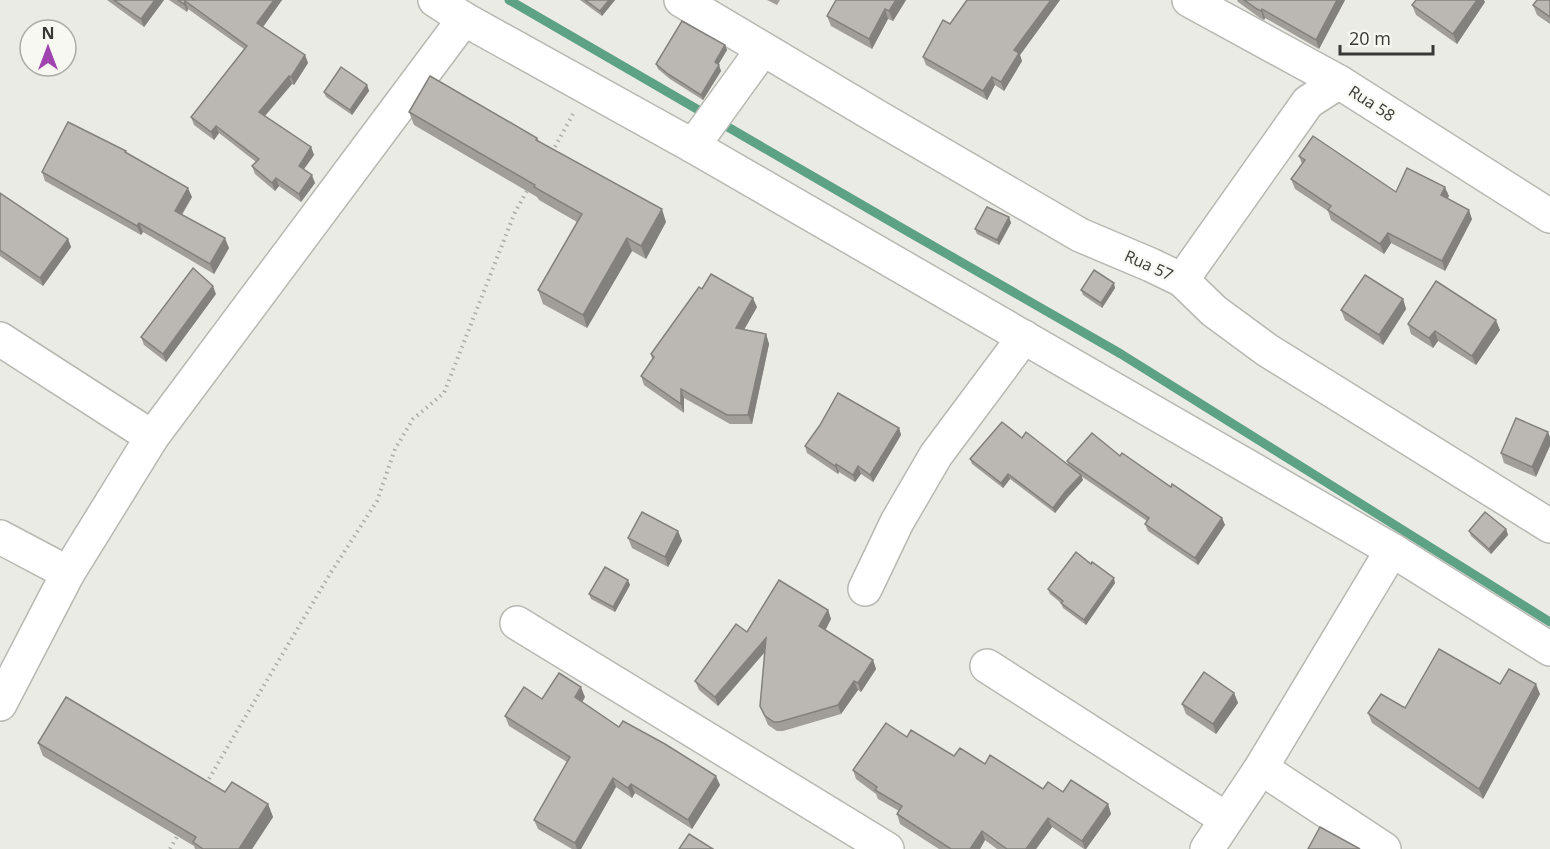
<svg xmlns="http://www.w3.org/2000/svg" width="1550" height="849" font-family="'Open Sans',sans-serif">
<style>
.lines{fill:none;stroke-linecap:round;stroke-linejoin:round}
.stream{stroke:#5ea286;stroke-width:9}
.minor-casing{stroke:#b8b8b3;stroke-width:36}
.path{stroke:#acaca8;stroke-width:4;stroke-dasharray:1.5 4.5;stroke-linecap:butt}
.minor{stroke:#fff;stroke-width:33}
.wall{fill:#a19e9a}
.shaded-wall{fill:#83817d}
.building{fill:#bbb8b3;stroke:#83817d;stroke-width:1.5}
.labels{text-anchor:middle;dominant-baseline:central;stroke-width:4.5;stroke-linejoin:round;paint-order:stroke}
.street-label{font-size:16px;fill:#383836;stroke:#f8f8f2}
</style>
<rect width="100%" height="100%" fill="#ebebe5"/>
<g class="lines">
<!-- stream -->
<polyline class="stream" points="509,0 907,231 1121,354 1550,622"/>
<!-- minor casing -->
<g class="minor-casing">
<g id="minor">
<polyline points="435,0 464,19 693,146 1392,550 1550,649"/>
<polyline points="681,0 874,115 1080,235 1151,265 1182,280 1214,311 1267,350 1550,526"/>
<polyline points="1189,0 1339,82 1550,216"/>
<polyline points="693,146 763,49"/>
<polyline points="1182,280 1308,102 1339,82"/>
<polyline points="0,339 152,437"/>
<polyline points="0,537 68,573"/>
<polyline points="865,589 897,522 936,455 1024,337"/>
<polyline points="517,623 887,849"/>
<polyline points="987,666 1226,819"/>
<polyline points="0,704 68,573 152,437 464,19"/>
<polyline points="1261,768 1384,849"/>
<polyline points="1207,849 1261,768 1392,550"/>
</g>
</g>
<!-- path -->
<g class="path">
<polyline points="552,152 573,114"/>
<polyline points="206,784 231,741 330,574 377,501 395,449 413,419 444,393 515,212 528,189"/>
<polyline points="170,849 179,833"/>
</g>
<!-- minor -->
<use href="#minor" class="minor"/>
</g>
<!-- wall -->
<g class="wall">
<polygon points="107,0 164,0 144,27"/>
<polygon points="169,0 282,0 263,27 305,55 308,63 294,85 292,84 265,116 311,147 314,155 304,169 315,183 301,202 279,186 275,191 255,174 252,166 256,162 219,133 214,140 194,125 191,117 244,49 188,9 187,12"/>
<polygon points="580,0 615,0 602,16"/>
<polygon points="767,0 780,0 777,5"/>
<polygon points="906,0 893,21 888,19 872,49 831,26 827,16"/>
<polygon points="967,0 1060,0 1020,55 1022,61 1004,91 995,85 987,100 926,65 923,57 950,24"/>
<polygon points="1237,0 1345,0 1319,49 1265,18 1264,20 1260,18 1238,2"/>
<polygon points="1550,0 1550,24 1537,15 1533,5"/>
<polygon points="1485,2 1457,44 1416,15 1412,5"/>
<polygon points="725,45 727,50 718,64 721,71 703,100 670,79 658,69 656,64"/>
<polygon points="367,85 369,91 352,115 326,97 324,92"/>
<polygon points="409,112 537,138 539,141 666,222 646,259 632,251 587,328 543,304 538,290 577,222 539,200 537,197 414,125"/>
<polygon points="126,151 127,153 192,197 182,215 229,248 214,274 143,232 141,235 45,181 42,172"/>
<polygon points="1299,156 1396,192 1449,196 1447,199 1472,219 1445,271 1391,243 1384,254 1331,220 1328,211 1295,189 1291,179 1302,164"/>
<polygon points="0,193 68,239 71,247 43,286 0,256"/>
<polygon points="1009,217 1011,223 999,245 977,234 975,229"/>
<polygon points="1115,288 1102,308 1083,295 1081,290"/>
<polygon points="702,289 757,307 744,329 766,334 769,344 752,424 730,424 684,398 684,413 644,385 641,376 652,359 651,354"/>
<polygon points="216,294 166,362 144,345 141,337"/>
<polygon points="1403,299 1406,309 1383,345 1345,320 1341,310"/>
<polygon points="1408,324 1500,330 1476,365 1438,341 1433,348 1411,334"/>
<polygon points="1516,418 1536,477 1504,463 1501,453"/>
<polygon points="899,428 901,435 873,482 861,474 855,482 839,472 838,474 807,453 805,446"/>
<polygon points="1022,438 1069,466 1067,461 1120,456 1222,518 1225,525 1198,565 1148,531 1145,524 1147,521 1081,476 1083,480 1067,498 1055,513 1010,479 1003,488 972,464 970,459"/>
<polygon points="1506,529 1508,535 1491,554 1471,536 1469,531"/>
<polygon points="678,531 682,541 668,567 632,548 628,538"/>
<polygon points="1115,583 1086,625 1063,608 1061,603 1050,594 1048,589"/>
<polygon points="630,585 615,612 591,599 589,594"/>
<polygon points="828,610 831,619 825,630 873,660 876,669 861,692 858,690 841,714 783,731 777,731 768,725 760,706 765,652 718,706 699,690 695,681 747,632"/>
<polygon points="1234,693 1238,703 1216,734 1186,714 1182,704"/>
<polygon points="1540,694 1483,799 1372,723 1368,713 1405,708"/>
<polygon points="585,697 582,702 619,727 720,785 692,829 635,793 632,798 616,787 581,849 572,849 538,829 534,820 567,762 509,726 505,716 542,699"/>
<polygon points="907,737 954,756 985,764 1043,789 1063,792 1108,804 1111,814 1086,849 1084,849 1052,827 1036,849 997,849 985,840 980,849 939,849 900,824 897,814 899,811 878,799 876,794 856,779 853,770"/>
<polygon points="38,743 268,804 273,817 252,849 195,849 194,846 43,756"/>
</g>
<!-- shaded-wall -->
<g class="shaded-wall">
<polygon points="155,0 164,0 144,27 141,19"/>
<polygon points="274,0 282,0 260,31 257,23"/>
<polygon points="609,0 615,0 602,16 600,11"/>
<polygon points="896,0 906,0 893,21 889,11"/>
<polygon points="1051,0 1060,0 1020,55 1022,61 1004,91 1001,82 1014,50"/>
<polygon points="1337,0 1345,0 1319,49 1316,40"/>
<polygon points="1477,0 1484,0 1485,2 1457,44 1453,34"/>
<polygon points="185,1 188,9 187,12 184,4"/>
<polygon points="885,9 888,19 872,49 869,39"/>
<polygon points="1262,9 1265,18 1264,20 1261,11"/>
<polygon points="725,45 727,50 717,67 715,62"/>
<polygon points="305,55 308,63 294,85 291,77"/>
<polygon points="719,65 721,71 703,100 701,95"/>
<polygon points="289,76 292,84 262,119 259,112"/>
<polygon points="992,77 995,85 987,100 983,91"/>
<polygon points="367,85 369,91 352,115 350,110"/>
<polygon points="216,126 219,133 214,140 211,132"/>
<polygon points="311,147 314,155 301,173 299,166"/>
<polygon points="312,175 315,183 301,202 299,194"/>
<polygon points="276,178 279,186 275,191 272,183"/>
<polygon points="1445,187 1449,196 1444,205 1441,195"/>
<polygon points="188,188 192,197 178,220 175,211"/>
<polygon points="662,209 666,222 646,259 641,246"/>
<polygon points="1469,210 1472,219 1445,271 1442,261"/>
<polygon points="1009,217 1011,223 999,245 997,240"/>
<polygon points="139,223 143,232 141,235 137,226"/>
<polygon points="1388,233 1391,243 1384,254 1380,244"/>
<polygon points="225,238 229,248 214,274 210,264"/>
<polygon points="627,238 632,251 587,328 583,315"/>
<polygon points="68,239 71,247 43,286 40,278"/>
<polygon points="1114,283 1115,288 1102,308 1101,303"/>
<polygon points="213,286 216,294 166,362 163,354"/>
<polygon points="753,298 757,307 740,337 736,328"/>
<polygon points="1403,299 1406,309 1383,345 1379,335"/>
<polygon points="1496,320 1500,330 1476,365 1472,356"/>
<polygon points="1435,331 1438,341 1433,348 1429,338"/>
<polygon points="766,334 769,344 752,424 748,415"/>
<polygon points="681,389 684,398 684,413 681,404"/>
<polygon points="899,428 901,435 873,482 870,475"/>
<polygon points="1548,432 1550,437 1550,446 1536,477 1532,467"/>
<polygon points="836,464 839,472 838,474 835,466"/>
<polygon points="858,466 861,474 855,482 853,475"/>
<polygon points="1008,474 1010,479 1003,488 1001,483"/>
<polygon points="1081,475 1083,480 1067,498 1055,513 1053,508 1065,492"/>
<polygon points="1222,518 1225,525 1198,565 1195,558"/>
<polygon points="1506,529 1508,535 1491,554 1489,549"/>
<polygon points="678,531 682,541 668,567 665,557"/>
<polygon points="1114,578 1115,583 1086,625 1084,620"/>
<polygon points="628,580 630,585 615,612 613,607"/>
<polygon points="828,610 831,619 823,635 819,626"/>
<polygon points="766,638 769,647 718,706 715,697"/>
<polygon points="873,660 876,669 861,692 858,683"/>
<polygon points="854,681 858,690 841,714 838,705"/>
<polygon points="1536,684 1540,694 1483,799 1479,789"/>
<polygon points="581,687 585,697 579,707 575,697"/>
<polygon points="1234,693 1238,703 1216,734 1213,724"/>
<polygon points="716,776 720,785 692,829 688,820"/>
<polygon points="613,778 616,787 581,849 577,849 575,843"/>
<polygon points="631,784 635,793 632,798 628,788"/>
<polygon points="268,804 273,817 252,849 239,849"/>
<polygon points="1108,804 1111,814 1086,849 1085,849 1082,841"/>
<polygon points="1048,818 1052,827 1036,849 1026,849"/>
<polygon points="982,831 985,840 980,849 970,849"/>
</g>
<!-- building -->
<g class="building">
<polygon points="114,0 155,0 141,19"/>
<polygon points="178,0 274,0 257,23 305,55 291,77 289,76 259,112 311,147 299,166 312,175 299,194 276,178 272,183 252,166 259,159 216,126 211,132 191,117 247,46 185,1 184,4"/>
<polygon points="585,0 609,0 600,11"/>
<polygon points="836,0 896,0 889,11 885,9 869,39 827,16"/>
<polygon points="967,0 1051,0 1014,50 1019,53 1001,82 992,77 983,91 923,57 943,20 950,24"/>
<polygon points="1244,0 1337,0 1316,40 1262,9 1261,11 1257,9"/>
<polygon points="1416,0 1477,0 1453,34 1412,5"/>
<polygon points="1537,0 1550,0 1550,17 1533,5"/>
<polygon points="682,21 725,45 715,62 719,65 701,95 668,74 656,64"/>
<polygon points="341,67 367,85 350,110 324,92"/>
<polygon points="430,76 537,138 536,140 662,209 641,246 627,238 583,315 538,290 582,214 534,187 535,185 409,112"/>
<polygon points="68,122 126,151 125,152 188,188 175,211 225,238 210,264 139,223 137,226 42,172"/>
<polygon points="1313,136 1396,192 1407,168 1445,187 1441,195 1469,210 1442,261 1388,233 1380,244 1328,210 1331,206 1291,179 1305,160 1299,156"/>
<polygon points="0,193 68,239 40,278 0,250"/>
<polygon points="987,207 1009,217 997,240 975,229"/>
<polygon points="193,268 213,286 163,354 141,337"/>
<polygon points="1094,270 1114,283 1101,303 1081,290"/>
<polygon points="711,274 753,298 736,328 766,334 748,415 727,415 681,389 681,404 641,376 654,357 651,354 699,287 702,289"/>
<polygon points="1365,275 1403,299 1379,335 1341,310"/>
<polygon points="1436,281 1496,320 1472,356 1435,331 1429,338 1408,324"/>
<polygon points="838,393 899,428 870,475 858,466 853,475 836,464 835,466 805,446 820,425"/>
<polygon points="1516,418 1548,432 1532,467 1501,453"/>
<polygon points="1002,422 1022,438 1026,432 1081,475 1065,492 1053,508 1008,474 1001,483 970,459"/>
<polygon points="1092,433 1120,456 1122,453 1171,487 1172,484 1222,518 1195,558 1145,524 1149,518 1067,461"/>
<polygon points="642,512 678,531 665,557 628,538"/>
<polygon points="1485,512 1506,529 1489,549 1469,531"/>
<polygon points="1076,552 1091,564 1092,562 1114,578 1084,620 1061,603 1063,601 1048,589"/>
<polygon points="605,567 628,580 613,607 589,594"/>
<polygon points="779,580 828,610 819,626 873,660 858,683 854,681 838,705 779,722 774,722 765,716 760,706 766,638 715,697 695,681 736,624 747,632"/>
<polygon points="1439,649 1500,684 1509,669 1536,684 1479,789 1368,713 1381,694 1405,708"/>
<polygon points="1204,672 1234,693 1213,724 1182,704"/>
<polygon points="559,673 581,687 575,697 619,727 623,721 665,744 716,776 688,820 631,784 628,788 613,778 575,843 534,820 570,757 505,716 524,687 542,699"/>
<polygon points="66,697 225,792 232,782 268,804 239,849 203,849 193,842 196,837 38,743"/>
<polygon points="886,723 907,737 911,730 954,756 960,748 985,764 990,755 1043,789 1048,782 1063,792 1071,780 1108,804 1082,841 1048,818 1026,849 1007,849 982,831 970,849 951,849 897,814 902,806 875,790 877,787 853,770"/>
<polygon points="1320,827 1360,849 1308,849"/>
<polygon points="689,834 713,849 679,849"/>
</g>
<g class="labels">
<!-- street labels -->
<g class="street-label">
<text transform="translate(1372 103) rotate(33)">Rua 58</text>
<text transform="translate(1149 265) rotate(24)">Rua 57</text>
</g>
</g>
<!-- north arrow -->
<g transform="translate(48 48)"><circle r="28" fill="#f8f8f2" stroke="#ababa7" stroke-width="1.5"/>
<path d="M0-4.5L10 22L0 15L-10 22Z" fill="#a045b0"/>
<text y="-9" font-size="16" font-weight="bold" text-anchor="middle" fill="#383836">N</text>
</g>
<!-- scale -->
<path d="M1340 45v9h93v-9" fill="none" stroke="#383836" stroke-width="3"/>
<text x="1349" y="45" font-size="18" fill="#383836" stroke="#f8f8f2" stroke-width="4.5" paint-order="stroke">20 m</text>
</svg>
